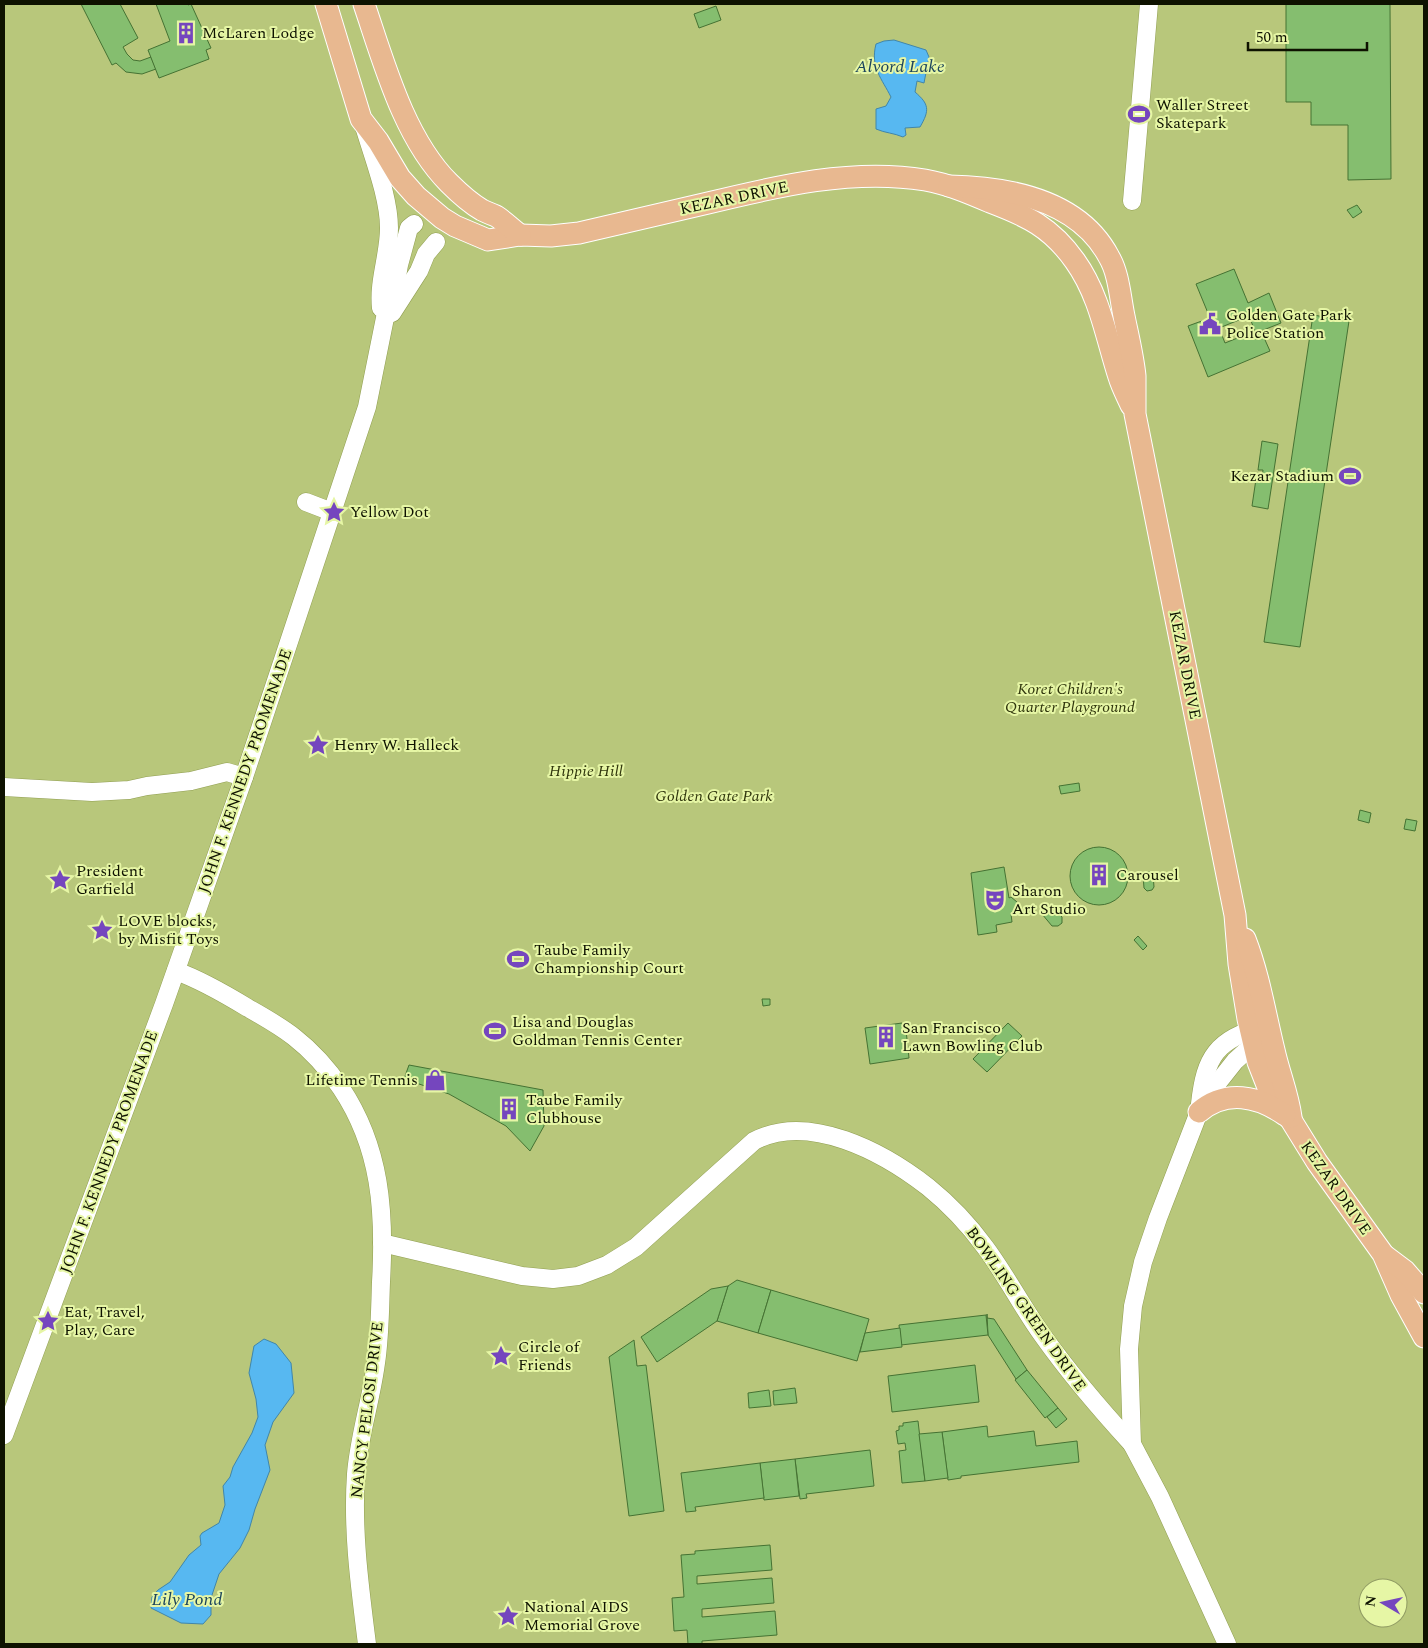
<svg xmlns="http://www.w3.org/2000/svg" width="1428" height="1648" font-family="Spectral,serif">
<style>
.green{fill:#b8c77b;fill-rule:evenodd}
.water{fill:#57b8f1;stroke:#4186a9}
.building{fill:#85be6f;stroke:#457233;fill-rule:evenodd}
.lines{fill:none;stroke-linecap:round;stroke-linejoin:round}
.minor-casing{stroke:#919f51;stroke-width:19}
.major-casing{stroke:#fff;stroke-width:23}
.minor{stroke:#fff;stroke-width:18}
.major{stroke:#e8b890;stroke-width:21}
.labels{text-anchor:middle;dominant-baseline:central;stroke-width:4;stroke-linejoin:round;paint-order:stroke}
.poi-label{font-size:16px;fill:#0e1200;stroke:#e6f6a5;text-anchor:start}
.street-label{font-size:16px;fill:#0e1200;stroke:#e6f6a5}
.park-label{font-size:16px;font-style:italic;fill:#30360d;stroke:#e6f6a5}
.water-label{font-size:18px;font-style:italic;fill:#1c455d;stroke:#e6f6a5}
</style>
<rect width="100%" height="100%" fill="#d9e998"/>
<!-- green -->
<path class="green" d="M4,4H1424V1629L1423,1644H4ZM1368,1588H1398V1618H1368Z"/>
<!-- water -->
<g class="water">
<path d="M894,40L926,50L929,57L924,83L917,81L915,92C929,104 930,110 920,127L905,128L906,135L903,137C894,133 885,133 876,129V109L886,106L891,97C882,79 870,67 876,44L884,41Z"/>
<polygon points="264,1339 276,1344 291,1363 294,1393 273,1422 265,1445 270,1470 255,1509 249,1530 240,1548 219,1574 211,1598 211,1615 203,1624 181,1623 151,1608 152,1597 158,1590 170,1582 189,1555 201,1545 200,1536 202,1533 219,1523 225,1505 223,1486 230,1477 233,1467 252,1433 258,1417 256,1399 249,1373 254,1346"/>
</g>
<!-- building -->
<g class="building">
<polygon points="81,4 120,4 138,38 123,47 127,54 133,60 140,61 151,57 156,69 142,74 126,72 116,63 112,65"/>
<polygon points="156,4 188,4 188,5 191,4 211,48 206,50 209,59 159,78 148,50 170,41"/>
<polygon points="1286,4 1390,4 1391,179 1348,180 1348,125 1311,125 1311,102 1286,102"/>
<polygon points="716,6 721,20 699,28 694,14"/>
<polygon points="1357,205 1362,212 1353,218 1347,210"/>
<path d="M1234,269L1248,303L1269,293L1281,323L1261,331L1270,351L1208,377L1188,326L1210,318L1196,284ZM1249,316L1255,331L1225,343L1219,328Z"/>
<polygon points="1313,315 1349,321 1300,647 1264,642"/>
<polygon points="1262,441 1278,444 1268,509 1252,506 1256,479 1262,479 1263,470 1258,470"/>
<polygon points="1079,783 1080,791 1061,794 1059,786"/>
<polygon points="1360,810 1371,813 1369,823 1358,820"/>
<polygon points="1406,819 1417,821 1415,831 1404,829"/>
<circle cx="1099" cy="876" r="29"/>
<polygon points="1004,867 1009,898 1011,897 1017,902 1018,908 1014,914 1011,914 1012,922 996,925 997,932 978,935 971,873"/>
<polygon points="1146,872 1150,872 1153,874 1154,887 1152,890 1147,891 1144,888 1143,875"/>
<polygon points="1047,905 1052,906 1062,917 1062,923 1058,926 1052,926 1042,914 1043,909"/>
<polygon points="1138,936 1147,946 1143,950 1134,940"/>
<polygon points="762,999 770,999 770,1005 763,1006"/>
<polygon points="902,1023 903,1030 906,1030 909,1058 870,1064 865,1028"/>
<polygon points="1008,1023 1022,1036 987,1072 973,1059"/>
<polygon points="409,1065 543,1090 544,1126 530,1151 506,1126 449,1094 404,1079"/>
<polygon points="737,1280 771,1290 758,1333 717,1321 728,1286"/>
<polygon points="728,1286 717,1321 657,1362 641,1337 711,1289"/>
<polygon points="771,1290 869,1319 857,1361 758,1333"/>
<polygon points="987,1314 987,1318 994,1319 1027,1370 1016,1379 988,1335"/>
<polygon points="986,1315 988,1335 901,1345 899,1325"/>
<polygon points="900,1328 902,1347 860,1352 865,1333"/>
<polygon points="634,1340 637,1366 646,1365 664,1511 629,1516 609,1357"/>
<polygon points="975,1365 979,1402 892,1412 888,1376"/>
<polygon points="1027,1370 1058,1408 1045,1418 1015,1380"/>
<polygon points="795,1388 797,1403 774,1405 773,1391"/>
<polygon points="769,1390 771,1406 749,1408 748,1393"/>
<polygon points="1058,1408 1067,1419 1056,1428 1047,1417"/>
<polygon points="918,1421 925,1481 902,1483 899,1451 906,1450 905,1443 898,1444 896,1431 899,1430 899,1426 903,1426 903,1423"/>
<polygon points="987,1426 988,1437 1034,1431 1036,1446 1077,1441 1079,1462 961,1476 961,1478 948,1480 942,1432"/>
<polygon points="942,1432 948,1478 925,1481 919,1434"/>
<polygon points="870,1450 874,1486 806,1494 807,1498 800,1499 795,1459"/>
<polygon points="795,1459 799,1496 764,1500 760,1463"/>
<polygon points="760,1463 764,1498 695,1507 696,1511 686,1512 681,1473"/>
<polygon points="770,1545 772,1570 697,1576 697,1584 772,1578 774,1603 702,1609 702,1617 775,1611 777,1635 702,1641 702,1644 688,1644 687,1630 674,1631 672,1598 684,1597 681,1555 695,1554 695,1551"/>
</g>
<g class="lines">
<!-- minor casing -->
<g class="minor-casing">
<g id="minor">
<path d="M364,126C373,157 389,197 389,228C389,255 378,281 381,308"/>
<polyline points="1132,201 1149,4"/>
<polyline points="392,313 419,271 426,254 436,242"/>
<polyline points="306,502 332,512"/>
<polyline points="4,787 92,792 129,790 147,786 191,781 227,772 244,777"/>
<path d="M176,971C201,980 225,994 248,1008C264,1017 280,1026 294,1037C312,1051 328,1069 341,1088C381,1148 385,1212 381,1282C380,1309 380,1337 376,1363C371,1401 359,1436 356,1474C352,1531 360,1588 367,1644"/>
<path d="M1200,1104C1205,1056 1217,1040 1263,1026"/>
<path d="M382,1243L522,1276L553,1279L578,1276L607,1265L636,1247L754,1141C809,1112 883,1152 928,1187C949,1204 969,1225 985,1247C1006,1275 1022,1307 1043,1336C1070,1374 1100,1409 1132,1444"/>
<polyline points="4,1435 164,1004 244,777 367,407 388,303 396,282 399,265 409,228 414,224"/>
<polyline points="1227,1644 1160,1497 1132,1444 1129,1349 1133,1306 1143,1262 1158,1218 1199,1112 1212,1090 1235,1061 1245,1052 1253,1047 1266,1043"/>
</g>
</g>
<!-- major casing -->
<g class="major-casing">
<g id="major">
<path d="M326,4L361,119L378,141L400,178L416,196L442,218L455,226L488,240L520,235L551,236L579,233C622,223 665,213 708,203C778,186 853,168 925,180C948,184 969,193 990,202C1027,216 1051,227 1075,261C1100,296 1106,337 1119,377C1122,387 1127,396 1131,405"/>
<path d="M364,4C384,63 404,138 449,183C459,193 470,203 482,210C486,212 491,214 496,216C504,221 512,229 520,235"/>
<path d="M949,186C1008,187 1079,200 1109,257C1119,274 1120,297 1124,316C1128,336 1133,356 1135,376C1135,389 1135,402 1135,414L1235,915L1239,964L1248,1019L1258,1062L1269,1090L1275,1101L1291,1120L1317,1162L1383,1254L1401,1295L1424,1337"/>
<path d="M1245,939C1259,975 1265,1013 1274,1050C1279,1073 1288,1094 1291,1117"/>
<path d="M1199,1112C1226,1089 1258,1096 1285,1115"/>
<polyline points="1385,1256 1405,1271 1424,1293"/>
</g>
</g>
<!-- minor -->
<use href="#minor" class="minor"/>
<!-- major -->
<use href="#major" class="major"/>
</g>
<!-- icons -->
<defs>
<g id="building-bare" transform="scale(1.725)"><path d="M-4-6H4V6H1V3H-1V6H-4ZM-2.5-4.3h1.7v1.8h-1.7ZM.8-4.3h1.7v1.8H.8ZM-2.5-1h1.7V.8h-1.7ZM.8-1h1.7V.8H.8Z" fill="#7546be" stroke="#e6f6a5" stroke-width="2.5" paint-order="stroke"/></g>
<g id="stadium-bare" transform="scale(1.725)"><path d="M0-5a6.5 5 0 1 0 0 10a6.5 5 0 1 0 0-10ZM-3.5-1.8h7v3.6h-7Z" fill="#7546be" stroke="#e6f6a5" stroke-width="2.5" paint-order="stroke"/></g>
<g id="civic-bare" transform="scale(1.725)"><path d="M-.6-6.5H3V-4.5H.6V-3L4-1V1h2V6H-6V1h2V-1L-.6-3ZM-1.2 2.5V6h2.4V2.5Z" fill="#7546be" stroke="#e6f6a5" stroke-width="2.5" paint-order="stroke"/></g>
<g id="sight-bare" transform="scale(1.725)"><path d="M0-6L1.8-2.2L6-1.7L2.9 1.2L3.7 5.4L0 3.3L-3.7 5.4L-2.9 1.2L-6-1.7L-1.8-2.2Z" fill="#7546be" stroke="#e6f6a5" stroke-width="2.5" paint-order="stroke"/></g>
<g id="theatre-bare" transform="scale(1.725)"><path d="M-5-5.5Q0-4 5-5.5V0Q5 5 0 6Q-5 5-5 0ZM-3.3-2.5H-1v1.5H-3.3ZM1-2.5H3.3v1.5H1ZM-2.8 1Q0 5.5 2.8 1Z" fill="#7546be" stroke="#e6f6a5" stroke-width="2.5" paint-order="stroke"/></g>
<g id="shop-bare" transform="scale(1.725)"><path d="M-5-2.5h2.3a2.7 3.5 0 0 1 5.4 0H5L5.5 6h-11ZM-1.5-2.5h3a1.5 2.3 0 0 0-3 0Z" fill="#7546be" stroke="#e6f6a5" stroke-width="2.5" paint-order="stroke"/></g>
</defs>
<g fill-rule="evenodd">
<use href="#building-bare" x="186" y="33"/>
<use href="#stadium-bare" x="1139" y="114"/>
<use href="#civic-bare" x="1210" y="324"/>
<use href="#stadium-bare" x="1350" y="476"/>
<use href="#sight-bare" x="334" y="512"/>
<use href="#sight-bare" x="318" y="745"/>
<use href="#building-bare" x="1099" y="875"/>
<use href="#sight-bare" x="60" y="880"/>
<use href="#theatre-bare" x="995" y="900"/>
<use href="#sight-bare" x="102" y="930"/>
<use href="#stadium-bare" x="518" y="959"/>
<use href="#stadium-bare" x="495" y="1031"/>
<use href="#building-bare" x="886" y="1037"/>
<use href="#shop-bare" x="435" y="1080"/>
<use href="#building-bare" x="509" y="1109"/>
<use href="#sight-bare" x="48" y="1321"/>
<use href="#sight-bare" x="501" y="1356"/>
<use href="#sight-bare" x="508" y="1616"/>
</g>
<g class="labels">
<!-- poi labels -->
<g class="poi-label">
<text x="202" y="33">McLaren Lodge</text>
<text x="1156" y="105">Waller Street<tspan x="1156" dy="18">Skatepark</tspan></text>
<text x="1226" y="315">Golden Gate Park<tspan x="1226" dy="18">Police Station</tspan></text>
<text x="1334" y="476" text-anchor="end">Kezar Stadium</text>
<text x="350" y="512">Yellow Dot</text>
<text x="334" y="745">Henry W. Halleck</text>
<text x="76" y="871">President<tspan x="76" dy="18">Garfield</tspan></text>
<text x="1116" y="875">Carousel</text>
<text x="1012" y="891">Sharon<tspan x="1012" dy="18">Art Studio</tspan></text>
<text x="118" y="921">LOVE blocks,<tspan x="118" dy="18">by Misfit Toys</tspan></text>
<text x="534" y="950">Taube Family<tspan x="534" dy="18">Championship Court</tspan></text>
<text x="512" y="1022">Lisa and Douglas<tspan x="512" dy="18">Goldman Tennis Center</tspan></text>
<text x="902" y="1028">San Francisco<tspan x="902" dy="18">Lawn Bowling Club</tspan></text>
<text x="418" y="1080" text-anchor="end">Lifetime Tennis</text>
<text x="526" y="1100">Taube Family<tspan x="526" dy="18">Clubhouse</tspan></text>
<text x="64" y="1312">Eat, Travel,<tspan x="64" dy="18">Play, Care</tspan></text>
<text x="518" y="1347">Circle of<tspan x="518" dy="18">Friends</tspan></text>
<text x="524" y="1607">National AIDS<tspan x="524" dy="18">Memorial Grove</tspan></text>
</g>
<!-- street labels -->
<g class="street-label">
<text transform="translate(734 198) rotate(-12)">KEZAR DRIVE</text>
<text transform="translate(1185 665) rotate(79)">KEZAR DRIVE</text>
<text transform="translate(245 771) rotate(-71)">JOHN F. KENNEDY PROMENADE</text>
<text transform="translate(109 1152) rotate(-70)">JOHN F. KENNEDY PROMENADE</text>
<text transform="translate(1336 1188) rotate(55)">KEZAR DRIVE</text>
<text transform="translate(1026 1309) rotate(55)">BOWLING GREEN DRIVE</text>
<text transform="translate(367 1410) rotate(-83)">NANCY PELOSI DRIVE</text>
</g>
<!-- park labels -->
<g class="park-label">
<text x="1070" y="689">Koret Children's<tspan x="1070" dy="18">Quarter Playground</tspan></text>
<text x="586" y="771">Hippie Hill</text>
<text x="714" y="796">Golden Gate Park</text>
</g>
<!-- water labels -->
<g class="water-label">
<text x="900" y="66">Alvord Lake</text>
<text x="187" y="1599">Lily Pond</text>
</g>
</g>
<!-- border -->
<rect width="1428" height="1648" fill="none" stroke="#0e1200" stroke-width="10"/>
<!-- north arrow -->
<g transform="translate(1383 1603) rotate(279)"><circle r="24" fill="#e6f6a5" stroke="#909b63"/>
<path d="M0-4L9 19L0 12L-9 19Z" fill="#7546be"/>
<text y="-8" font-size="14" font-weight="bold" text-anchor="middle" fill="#0e1200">N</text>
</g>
<!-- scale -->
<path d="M1248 42v8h119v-8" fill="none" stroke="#0e1200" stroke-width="2.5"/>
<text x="1256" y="42" font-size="15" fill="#0e1200" stroke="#e6f6a5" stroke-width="4" paint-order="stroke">50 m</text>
</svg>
